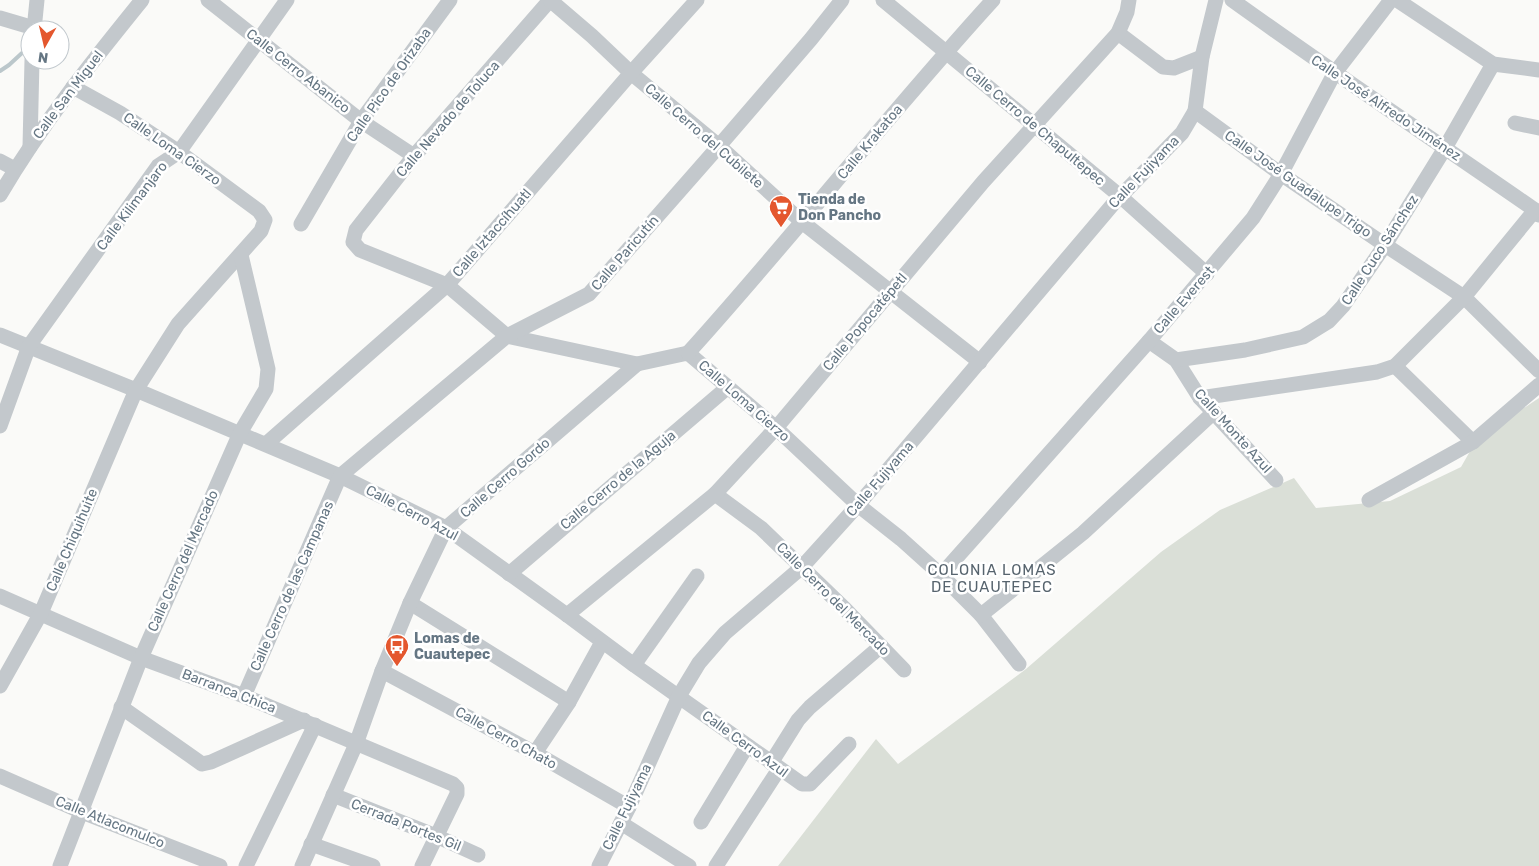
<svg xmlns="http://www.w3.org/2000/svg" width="1539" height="866" font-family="Rubik,sans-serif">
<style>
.green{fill:#dadfd7}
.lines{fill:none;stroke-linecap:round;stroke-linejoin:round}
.stream{stroke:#bbc7cb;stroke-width:4}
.minor{stroke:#c3c8cc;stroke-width:15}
.labels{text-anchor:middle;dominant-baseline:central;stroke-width:5;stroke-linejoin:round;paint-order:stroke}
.street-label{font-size:14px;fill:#657683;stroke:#fff}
.poi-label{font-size:14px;font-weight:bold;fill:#657683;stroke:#fff;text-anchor:start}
.neighbourhood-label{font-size:15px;letter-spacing:1px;fill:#57646e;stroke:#fff}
</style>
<rect width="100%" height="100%" fill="#fafaf8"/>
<!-- green -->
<polygon class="green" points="1539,398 1539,866 778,866 876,739 898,764 1026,669 1161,552 1220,510 1294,478 1316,508 1390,501 1461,467 1477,439"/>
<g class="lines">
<!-- stream -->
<polyline class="stream" points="0,71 9,65 22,53"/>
<!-- minor -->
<g class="minor">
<polyline points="208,0 361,121 414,156"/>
<polyline points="550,0 414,156 356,230 353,242 360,250 447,285 507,336 637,364 688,353 776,428 858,505 901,539 941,575 981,615 1019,664"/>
<polyline points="550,0 592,36 631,73 719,146 802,222 980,362"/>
<polyline points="883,0 1120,196 1207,274"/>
<path d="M1232,0C1332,72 1434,140 1535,210L1539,215"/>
<polyline points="1397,0 1493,64 1539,70"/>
<polyline points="0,18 34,28"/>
<polyline points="34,30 37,0"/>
<polyline points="1118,33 1163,67 1174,68 1202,57"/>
<polyline points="1195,111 1281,174 1385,245 1464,297 1539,371"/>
<polyline points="1515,123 1539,128"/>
<polyline points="30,147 32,60"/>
<polyline points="0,161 15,169"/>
<path d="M0,195C41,125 91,63 142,0"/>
<polyline points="301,224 361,121 450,0"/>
<polyline points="0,335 136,390 340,476 446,528 567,615 634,665 802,784 810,784 849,744"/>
<polyline points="1149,341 1176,360 1200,398 1276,480"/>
<path d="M688,353C792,238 888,115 993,0"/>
<polyline points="1176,360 1245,350 1303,337 1329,321 1343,306 1385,245 1445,148 1493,64"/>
<polyline points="1395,366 1473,442"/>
<polyline points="1200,398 1377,372 1395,366 1464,297 1535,210"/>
<polyline points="0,426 29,346 158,166 179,152 287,0"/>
<polyline points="266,444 447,285 631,73 697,0"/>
<polyline points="715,494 761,528 845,609 904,670"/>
<polyline points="1369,500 1473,442 1539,385"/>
<polyline points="509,574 728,387"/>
<polyline points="941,575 1149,341 1253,218 1281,174 1334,74 1391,0"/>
<polyline points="0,596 141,658 244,696 453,784 457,788 457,794 422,866"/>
<polyline points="410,603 569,702"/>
<polyline points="567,615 715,494 776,428 983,182 1118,33 1127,12 1129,0"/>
<polyline points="981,615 1083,533 1214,412"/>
<polyline points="634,665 697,576"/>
<polyline points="382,671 535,753 629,807"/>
<polyline points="0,686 41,613 136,390 178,324 261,231 265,220 259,211 179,152 120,113 73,87"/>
<polyline points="244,696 340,476 507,336 589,294 719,146 811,39 842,0"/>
<polyline points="121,707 202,764 211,762 304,720"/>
<polyline points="535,753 569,702 602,642"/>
<polyline points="771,763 798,720 810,707 881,646"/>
<polyline points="0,776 82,812 220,866"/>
<polyline points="333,795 436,836 478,855"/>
<polyline points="701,822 747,746"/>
<polyline points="621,823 689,866"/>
<polyline points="311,844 373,866"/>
<polyline points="60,866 141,658 240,433 266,389 268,369 241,255"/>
<polyline points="246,866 315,725"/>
<polyline points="302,866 356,744 382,671 410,603 446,528 637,364"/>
<polyline points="599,866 629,807 679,696 699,663 725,633 802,567 858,505 1114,203 1182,133 1195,111 1202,57 1216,0"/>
<polyline points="716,866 779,769"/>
</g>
</g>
<!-- icons -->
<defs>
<g id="supermarket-pin" transform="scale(1.25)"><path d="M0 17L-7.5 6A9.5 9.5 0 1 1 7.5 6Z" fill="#e4572e" stroke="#fff"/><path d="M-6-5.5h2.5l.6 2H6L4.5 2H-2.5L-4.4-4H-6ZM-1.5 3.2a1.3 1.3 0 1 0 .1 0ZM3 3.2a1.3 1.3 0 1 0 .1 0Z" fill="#fff"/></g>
<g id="bus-pin" transform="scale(1.25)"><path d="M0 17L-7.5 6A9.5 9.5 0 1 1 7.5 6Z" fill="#e4572e" stroke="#fff"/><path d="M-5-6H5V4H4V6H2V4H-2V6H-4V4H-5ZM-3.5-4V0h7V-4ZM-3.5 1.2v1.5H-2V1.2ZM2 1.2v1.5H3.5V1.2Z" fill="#fff"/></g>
</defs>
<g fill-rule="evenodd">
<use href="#supermarket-pin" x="781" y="207"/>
<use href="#bus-pin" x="397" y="646"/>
</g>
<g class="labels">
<!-- street labels -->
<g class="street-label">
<text transform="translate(298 71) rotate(38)">Calle Cerro Abanico</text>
<text transform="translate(389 85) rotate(-55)">Calle Pico de Orizaba</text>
<text transform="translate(68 95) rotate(-53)">Calle San Miguel</text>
<text transform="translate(1386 108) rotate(34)">Calle José Alfredo Jiménez</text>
<text transform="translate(448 119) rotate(-49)">Calle Nevado de Toluca</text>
<text transform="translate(1035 126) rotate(40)">Calle Cerro de Chapultepec</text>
<text transform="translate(704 136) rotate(41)">Calle Cerro del Cubilete</text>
<text transform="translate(870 142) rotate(-50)">Calle Krakatoa</text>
<text transform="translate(172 149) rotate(35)">Calle Loma Cierzo</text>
<text transform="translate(1144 172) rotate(-46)">Calle Fujiyama</text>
<text transform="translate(1298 184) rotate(35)">Calle José Guadalupe Trigo</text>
<text transform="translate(132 206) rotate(-53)">Calle Kilimanjaro</text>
<text transform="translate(492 233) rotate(-49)">Calle Iztaccíhuatl</text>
<text transform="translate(1380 250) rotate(-57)">Calle Cuco Sánchez</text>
<text transform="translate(625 253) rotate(-49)">Calle Paricutín</text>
<text transform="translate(1184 300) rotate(-49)">Calle Everest</text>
<text transform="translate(865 322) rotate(-50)">Calle Popocatépetl</text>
<text transform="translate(744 401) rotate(41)">Calle Loma Cierzo</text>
<text transform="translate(1233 431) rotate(48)">Calle Monte Azul</text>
<text transform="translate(505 478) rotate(-41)">Calle Cerro Gordo</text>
<text transform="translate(880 479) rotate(-49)">Calle Fujiyama</text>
<text transform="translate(618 480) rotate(-40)">Calle Cerro de la Aguja</text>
<text transform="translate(412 513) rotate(28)">Calle Cerro Azul</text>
<text transform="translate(72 540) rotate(-67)">Calle Chiquihuite</text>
<text transform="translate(183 561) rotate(-66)">Calle Cerro del Mercado</text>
<text transform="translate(292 586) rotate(-66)">Calle Cerro de las Campanas</text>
<text transform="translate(833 599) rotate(45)">Calle Cerro del Mercado</text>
<text transform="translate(229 691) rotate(21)">Barranca Chica</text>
<text transform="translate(506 738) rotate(29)">Calle Cerro Chato</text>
<text transform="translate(745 744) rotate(36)">Calle Cerro Azul</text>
<text transform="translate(627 807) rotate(-64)">Calle Fujiyama</text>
<text transform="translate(110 822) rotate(22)">Calle Atlacomulco</text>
<text transform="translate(406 825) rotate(22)">Cerrada Portes Gil</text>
</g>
<!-- poi labels -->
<g class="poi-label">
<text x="798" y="199">Tienda de<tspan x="798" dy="16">Don Pancho</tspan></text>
<text x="414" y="638">Lomas de<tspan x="414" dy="16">Cuautepec</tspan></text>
</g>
<!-- neighbourhood labels -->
<g class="neighbourhood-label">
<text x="992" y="570">COLONIA LOMAS<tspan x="992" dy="17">DE CUAUTEPEC</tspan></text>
</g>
</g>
<!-- north arrow -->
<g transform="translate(45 45) rotate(188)"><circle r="24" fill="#ffffff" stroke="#c1c8cd"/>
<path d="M0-4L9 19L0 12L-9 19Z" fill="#e4572e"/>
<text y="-8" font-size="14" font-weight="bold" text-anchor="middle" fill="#657683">N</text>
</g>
</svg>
